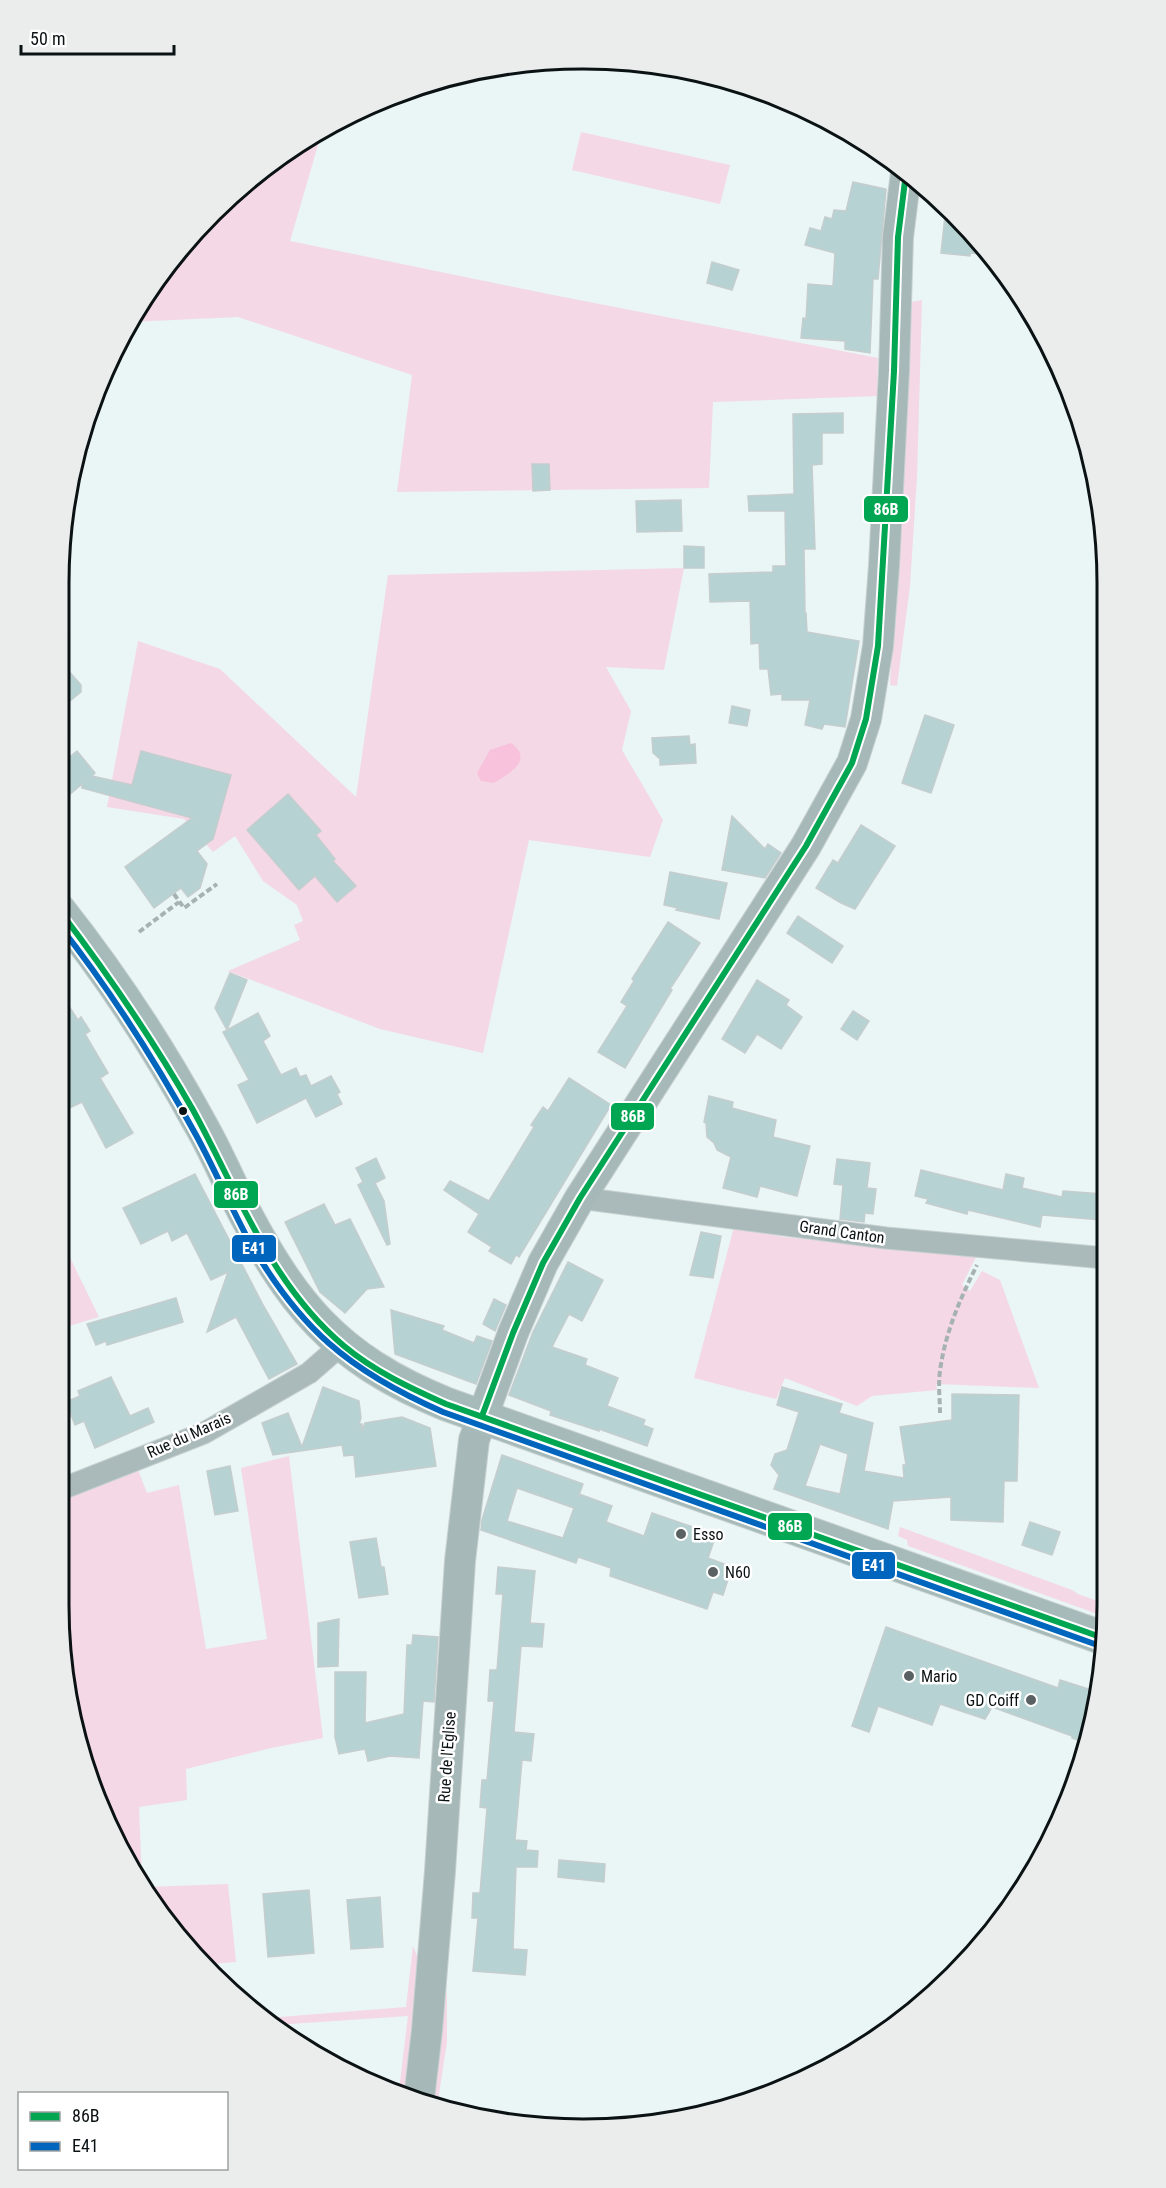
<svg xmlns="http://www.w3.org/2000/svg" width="1166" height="2188" font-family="'Roboto Condensed',sans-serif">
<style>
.green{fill:#f4d8e6}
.water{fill:#f8c1dc}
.building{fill:#b6d2d3;stroke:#c5cdce;stroke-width:1.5;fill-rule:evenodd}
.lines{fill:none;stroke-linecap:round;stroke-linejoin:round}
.street-casing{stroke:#c7d0d0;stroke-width:23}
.secondary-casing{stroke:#c7d0d0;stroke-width:32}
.primary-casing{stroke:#c7d0d0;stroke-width:35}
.path{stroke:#a6b2b2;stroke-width:4;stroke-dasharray:6 3;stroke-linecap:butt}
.street{stroke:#aababa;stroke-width:21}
.secondary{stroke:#a7b8b8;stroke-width:30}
.primary{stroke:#a6baba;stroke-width:33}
.bus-1-casing{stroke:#fff;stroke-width:10}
.bus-2-casing{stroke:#fff;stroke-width:10}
.bus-1{stroke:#00a651;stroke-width:6}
.bus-2{stroke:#0065bd;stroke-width:6}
.bus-dot{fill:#0b1213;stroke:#fff;stroke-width:2}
.poi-dot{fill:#596162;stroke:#fff;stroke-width:2}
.labels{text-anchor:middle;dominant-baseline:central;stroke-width:5;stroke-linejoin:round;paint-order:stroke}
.street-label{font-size:16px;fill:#0b1213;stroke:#fff}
.poi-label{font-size:16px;fill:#0b1213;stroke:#fff;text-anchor:start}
.rim{fill:none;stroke:#0b1213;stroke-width:3}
.line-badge{stroke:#fff;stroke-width:2}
.badge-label{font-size:16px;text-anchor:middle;font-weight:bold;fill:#fff}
</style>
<rect width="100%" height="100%" fill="#eaf5f5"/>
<!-- green -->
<g class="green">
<polygon points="323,128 290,241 548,294 878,358 877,396 713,402 709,488 397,492 412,375 238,317 130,322 167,263 237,188"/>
<polygon points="581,132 730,165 720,204 572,170"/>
<polygon points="922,300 917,477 910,586 897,686 890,685 912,302"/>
<polygon points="684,568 664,670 606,667 631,711 622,750 663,820 650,857 529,840 483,1053 380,1029 228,971 300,940 294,925 303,921 297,905 263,881 235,836 213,852 184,819 107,807 138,641 220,669 356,797 388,575"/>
<polygon points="734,1227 784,1237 852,1244 892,1245 978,1253 962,1285 970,1291 982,1271 1000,1280 1039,1388 936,1384 937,1390 872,1396 857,1406 785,1378 776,1399 694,1378"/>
<polygon points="59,1235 99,1317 59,1329"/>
<polygon points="289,1456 323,1738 271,1748 186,1769 187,1800 139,1807 142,1878 86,1774 59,1605 59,1502 138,1470 147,1493 179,1485 206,1649 267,1639 241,1468"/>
<polygon points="900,1527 1072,1590 1078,1594 1106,1604 1106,1617 908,1546 907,1540 898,1536"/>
<polygon points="228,1884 236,1962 209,1964 167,1925 147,1887"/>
<polygon points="413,1946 418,1958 414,2015 405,2092 399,2090 408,2016 275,2025 267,2018 406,2007"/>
<polygon points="447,1989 447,2042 437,2107 432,2105"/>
</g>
<!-- water -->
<path class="water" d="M511,743C534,760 510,773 494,783L481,781L477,773L490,750Z"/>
<!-- building -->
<g class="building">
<polygon points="853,182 886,189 878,279 873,279 870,353 845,349 845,341 801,338 803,318 806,319 808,284 833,286 835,253 805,245 810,228 821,231 825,217 832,219 834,210 846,211"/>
<polygon points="946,207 977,240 991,255 970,253 970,256 941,253"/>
<polygon points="712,262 739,270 732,290 707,283"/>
<polygon points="843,413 843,433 822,433 822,464 812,465 815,549 804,549 805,613 806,613 807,632 859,641 845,727 824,724 822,729 805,725 810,700 782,700 782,694 771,695 768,669 760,669 759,643 751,644 750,601 710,602 709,574 773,572 773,566 786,566 785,511 749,511 748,496 794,494 793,414"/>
<polygon points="532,464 549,464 550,490 533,491"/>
<polygon points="681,500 682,531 637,532 636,501"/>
<polygon points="684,546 704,547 704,568 684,568"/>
<polygon points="59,660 81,685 81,692 59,710"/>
<polygon points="732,706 750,710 747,726 729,723"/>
<polygon points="925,715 954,725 931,793 902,783"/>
<polygon points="689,736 690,745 695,744 696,763 660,765 660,759 653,753 652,738"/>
<polygon points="59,743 71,756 77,751 95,773 92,776 132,785 141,751 231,775 213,839 197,851 207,864 200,888 188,897 181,888 154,908 125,867 192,818 82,788 82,784 68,796 59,787"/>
<polygon points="288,794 321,831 316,835 335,859 333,861 356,886 337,902 315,876 299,890 247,830"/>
<polygon points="732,816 765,849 768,844 781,853 765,878 722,870"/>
<polygon points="861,825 895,846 855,909 841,903 816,888 833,860 838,863"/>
<polygon points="670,872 727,883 719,919 676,910 678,908 664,905"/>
<polygon points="798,916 843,946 832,963 787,933"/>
<polygon points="668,922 700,943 670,989 672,990 625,1068 598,1052 627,1006 621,1002 634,981 632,979"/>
<polygon points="230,973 247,980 227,1030 258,1013 270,1036 263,1041 281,1075 296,1068 300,1077 306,1075 311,1086 331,1076 340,1092 337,1094 342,1104 316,1117 306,1098 257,1123 238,1085 249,1080 223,1032 227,1030 215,1008"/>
<polygon points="757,980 789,1000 786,1005 802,1017 781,1049 757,1034 745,1053 722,1039"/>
<polygon points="59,991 78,1020 81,1017 90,1031 85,1034 108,1073 100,1078 133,1133 106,1148 82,1102 59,1113"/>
<polygon points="853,1011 869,1021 857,1040 841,1029"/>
<polygon points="569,1078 611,1105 519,1257 516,1255 511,1264 489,1251 492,1247 468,1232 479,1214 444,1190 450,1181 489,1201 534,1127 531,1125 543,1107 548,1111"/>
<polygon points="709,1096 733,1102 732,1108 776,1120 773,1137 810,1146 797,1196 760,1186 757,1197 723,1188 731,1157 717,1150 714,1143 707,1137 706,1123 704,1122"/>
<polygon points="376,1158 385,1178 375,1183 384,1201 390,1244 387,1245 358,1185 363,1182 356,1168"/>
<polygon points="837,1159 870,1163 867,1188 876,1189 873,1214 865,1213 864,1222 840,1219 843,1185 834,1184"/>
<polygon points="921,1170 1003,1190 1006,1174 1024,1178 1022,1188 1062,1197 1063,1191 1103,1194 1101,1220 1042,1215 1040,1227 968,1210 967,1214 926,1203 928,1199 915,1196"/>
<polygon points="195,1174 262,1303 297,1364 269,1379 236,1317 207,1332 228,1272 211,1280 187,1233 172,1241 168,1231 141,1244 123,1208"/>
<polygon points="324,1204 335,1225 350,1219 384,1287 367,1289 345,1313 320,1292 285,1222"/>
<polygon points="701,1232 721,1236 713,1278 690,1275"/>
<polygon points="568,1262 603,1280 582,1321 569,1314 552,1347 587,1359 585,1365 618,1378 607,1406 645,1420 643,1425 653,1429 647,1446 599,1429 599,1431 550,1415 551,1411 509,1395 533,1332"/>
<polygon points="176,1298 183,1322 107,1345 106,1341 96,1345 87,1324"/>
<polygon points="494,1299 506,1305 495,1331 483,1324"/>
<polygon points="391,1310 444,1326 442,1330 474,1343 477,1336 492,1341 476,1384 395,1354"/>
<polygon points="111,1377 130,1416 148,1408 154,1422 95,1448 84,1421 75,1425 66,1402 80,1396 78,1391"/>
<polygon points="323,1387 359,1401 361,1418 359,1424 362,1424 362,1431 365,1423 402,1417 430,1428 436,1466 356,1477 354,1455 344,1456 342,1445 273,1455 262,1423 288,1413 302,1447"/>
<path d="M782,1387L842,1404L839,1413L873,1423L864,1471L904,1478L903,1465H906L900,1427L952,1420V1394L1019,1395L1017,1481H1004L1003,1522L951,1520V1497L893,1501L888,1529L774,1489L779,1475L771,1465L775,1454L787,1450L799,1412L777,1405ZM820,1444L848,1454L840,1494L805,1486Z"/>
<path d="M502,1455L583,1484L578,1498L579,1494L612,1506L606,1522L644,1536L652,1513L716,1535L708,1558L732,1567L723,1595L713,1592L707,1609L610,1576L611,1568L578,1557L576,1563L481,1530L482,1520ZM517,1488L574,1508L563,1538L507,1521Z"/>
<polygon points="230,1466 238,1511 215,1515 207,1471"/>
<polygon points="1030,1522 1060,1532 1052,1555 1022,1545"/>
<polygon points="376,1538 381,1567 384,1567 388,1594 359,1598 350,1542"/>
<polygon points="498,1567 535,1571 530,1623 544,1624 542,1647 521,1646 514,1732 534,1734 531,1761 522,1760 515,1840 527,1841 526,1850 538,1851 537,1867 516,1867 513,1949 527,1950 525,1975 473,1971 478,1918 472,1918 473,1893 480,1893 487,1808 480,1807 482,1780 487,1780 494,1701 488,1701 490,1670 497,1670 503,1594 496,1594"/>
<polygon points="339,1619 338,1666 318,1667 318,1623"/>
<polygon points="886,1627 1058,1688 1060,1680 1098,1692 1088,1744 1072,1738 1072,1736 992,1707 985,1719 940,1704 932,1725 878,1706 869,1732 852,1726"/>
<polygon points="413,1635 438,1637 434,1702 423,1701 419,1758 390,1756 368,1761 365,1749 339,1754 335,1737 335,1672 366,1672 365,1723 404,1714 407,1645 412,1645"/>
<polygon points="559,1860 605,1864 604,1882 558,1877"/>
<polygon points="309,1890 314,1953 268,1957 263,1894"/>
<polygon points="380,1897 383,1947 351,1949 347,1900"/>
</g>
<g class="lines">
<!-- street casing -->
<g class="street-casing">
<g id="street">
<polyline points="580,1198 886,1238 1105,1258"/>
<polyline points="59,1490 204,1433 309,1373 341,1345"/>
</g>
</g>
<!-- secondary casing -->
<g class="secondary-casing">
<polyline id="secondary" points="419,2099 427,2030 440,1871 460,1561 474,1440 513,1333 543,1263 580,1198 806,846 852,763 866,719 878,646 884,566 894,371 898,237 906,173"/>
</g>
<!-- primary casing -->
<g class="primary-casing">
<path id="primary" d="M59,910C112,977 158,1047 199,1122C213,1146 224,1171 236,1196C290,1302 333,1358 446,1404L1106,1639"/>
</g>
<!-- path -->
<g class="path">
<polyline points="174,894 184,908 217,884"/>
<polyline points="139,932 179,902"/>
<path d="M940,1413C940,1400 938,1385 940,1371C945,1333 960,1299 977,1265"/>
</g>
<!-- street -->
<use href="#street" class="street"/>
<!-- secondary -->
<use href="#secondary" class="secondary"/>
<!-- primary -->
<use href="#primary" class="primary"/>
<!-- bus-1 casing -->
<g class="bus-1-casing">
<g id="bus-1">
<path d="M59,910C108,974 153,1040 193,1110C238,1192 270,1284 344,1346C374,1371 410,1388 446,1404L1106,1639"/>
<polyline points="482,1416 513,1333 543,1263 580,1198 806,846 852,763 866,719 878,646 894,371 898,237 906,173"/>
</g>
</g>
<!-- bus-2 casing -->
<g class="bus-2-casing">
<path id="bus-2" d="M59,925C111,991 156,1062 196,1135C214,1168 229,1203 247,1237C298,1328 349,1371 443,1412L1103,1647"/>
</g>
<!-- bus-1 -->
<use href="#bus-1" class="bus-1"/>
<!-- bus-2 -->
<use href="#bus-2" class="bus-2"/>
</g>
<!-- markers -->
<circle class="bus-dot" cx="183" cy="1111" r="5"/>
<g class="poi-dot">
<circle cx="681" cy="1534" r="6"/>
<circle cx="713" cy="1572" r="6"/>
<circle cx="909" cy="1676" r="6"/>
<circle cx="1031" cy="1700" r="6"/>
</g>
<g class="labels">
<!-- street labels -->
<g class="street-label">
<text transform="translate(842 1232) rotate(8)">Grand Canton</text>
<text transform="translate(189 1435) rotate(-24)">Rue du Marais</text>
<text transform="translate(447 1757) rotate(-86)">Rue de l'Eglise</text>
</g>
<!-- poi labels -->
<g class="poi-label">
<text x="693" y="1534">Esso</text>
<text x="725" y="1572">N60</text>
<text x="921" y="1676">Mario</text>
<text x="1019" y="1700" text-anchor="end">GD Coiff</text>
</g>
</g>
<!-- crop -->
<path d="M0 0H1166V2188H0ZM583 69H583A514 514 0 0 1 1097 583V1605A514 514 0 0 1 583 2119H583A514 514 0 0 1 69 1605V583A514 514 0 0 1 583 69Z" fill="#ebecec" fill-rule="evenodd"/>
<path class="rim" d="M583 69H583A514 514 0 0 1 1097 583V1605A514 514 0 0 1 583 2119H583A514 514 0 0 1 69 1605V583A514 514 0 0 1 583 69Z"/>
<g class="line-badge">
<rect x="863" y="495" width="46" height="28" rx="6" fill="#00a651"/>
<rect x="610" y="1102" width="45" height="29" rx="6" fill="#00a651"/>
<rect x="213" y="1180" width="46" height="29" rx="6" fill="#00a651"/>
<rect x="231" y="1234" width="46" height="29" rx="6" fill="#0065bd"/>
<rect x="767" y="1512" width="46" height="29" rx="6" fill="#00a651"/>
<rect x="851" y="1551" width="45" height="29" rx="6" fill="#0065bd"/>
</g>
<g class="badge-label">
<text x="886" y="515">86B</text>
<text x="633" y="1122">86B</text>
<text x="236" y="1200">86B</text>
<text x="254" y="1254">E41</text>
<text x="790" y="1532">86B</text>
<text x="874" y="1571">E41</text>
</g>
<!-- legend -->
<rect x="18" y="2092" width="210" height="78" fill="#ffffff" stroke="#9da0a1" stroke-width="1.5"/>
<rect x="30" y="2112" width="30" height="9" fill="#00a651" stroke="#9da0a1" stroke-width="1.5"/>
<text x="72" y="2122" font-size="18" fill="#0b1213">86B</text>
<rect x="30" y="2142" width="30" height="9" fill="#0065bd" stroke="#9da0a1" stroke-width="1.5"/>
<text x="72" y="2152" font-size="18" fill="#0b1213">E41</text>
<!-- scale -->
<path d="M21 45v9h153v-9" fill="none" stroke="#0b1213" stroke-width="3"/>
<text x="30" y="45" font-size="18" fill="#0b1213" stroke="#ffffff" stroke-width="4.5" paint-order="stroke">50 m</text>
</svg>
